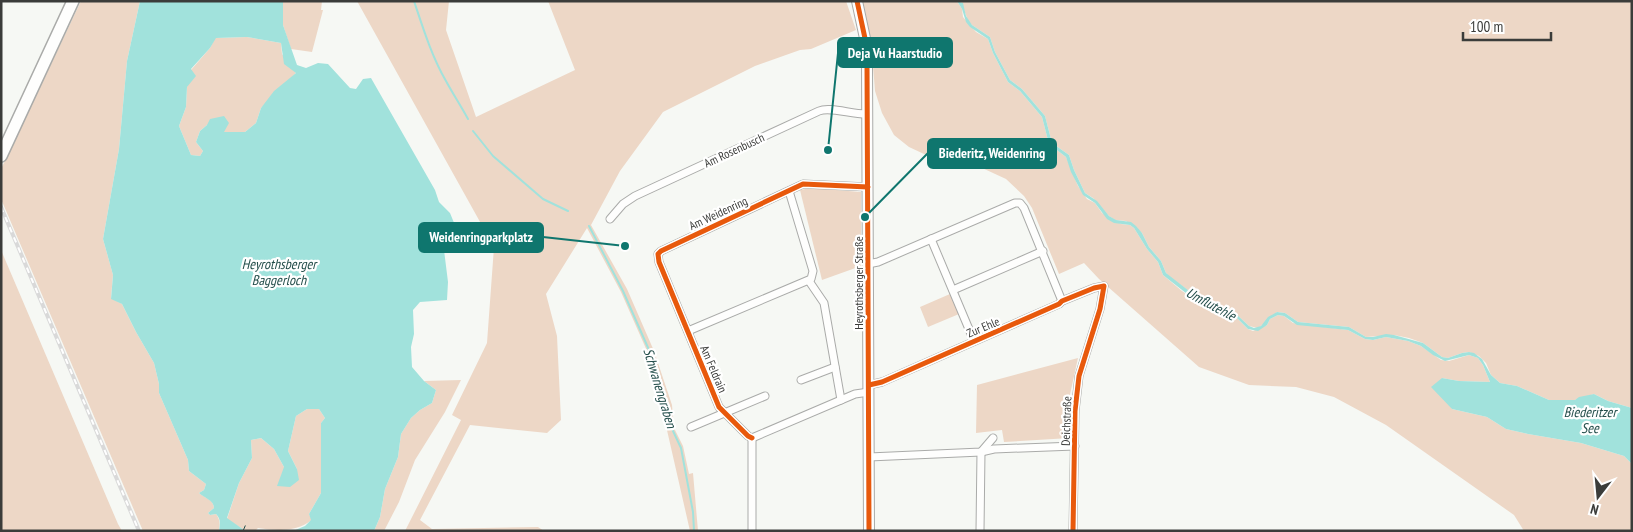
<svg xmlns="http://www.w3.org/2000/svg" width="1633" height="532" font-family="'PT Sans Narrow',sans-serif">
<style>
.green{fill:#edd7c6}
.water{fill:#a1e2dc;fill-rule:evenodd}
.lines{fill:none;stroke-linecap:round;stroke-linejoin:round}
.stream{stroke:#a1e2dc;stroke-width:2}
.ferry{stroke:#244e4b;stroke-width:1;stroke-dasharray:6 5;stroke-linecap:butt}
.street-casing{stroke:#aaaba9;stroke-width:9}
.secondary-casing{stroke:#aaaba9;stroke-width:12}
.primary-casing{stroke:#aaaba9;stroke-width:14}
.street{stroke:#fefefd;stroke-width:7}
.secondary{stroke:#fefefd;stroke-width:10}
.primary{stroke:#fefefd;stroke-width:11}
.rail-casing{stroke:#d9d9d9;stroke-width:4}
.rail{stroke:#fff;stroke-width:2;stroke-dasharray:5.5;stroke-linecap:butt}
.cycleway-casing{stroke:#fff;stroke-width:8}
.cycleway{stroke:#e8590c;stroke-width:5}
.labels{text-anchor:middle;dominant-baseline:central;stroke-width:4.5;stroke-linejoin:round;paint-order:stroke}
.street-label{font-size:12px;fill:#3b3c3a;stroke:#fff}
.water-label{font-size:14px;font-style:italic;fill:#244e4b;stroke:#fff}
.leader{fill:none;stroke:#0f766e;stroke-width:2}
.callout-dot{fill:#0f766e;stroke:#fff;stroke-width:2}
.callout{fill:#0f766e;stroke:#0f766e;stroke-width:2}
.callout-label{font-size:14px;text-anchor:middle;font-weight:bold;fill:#fff}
</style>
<rect width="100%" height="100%" fill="#f6f8f4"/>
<!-- green -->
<g class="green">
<path d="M81,1H140L127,61L119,149L103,239L113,275L111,298L122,304L136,332L154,363L159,384V393L188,460L189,471L206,484L204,490L199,493C205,498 214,500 214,508L208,513L210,515L216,514C220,519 220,524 219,531H143L1,199V169Z"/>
<polygon points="283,1 322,1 321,10 323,10 312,52 291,49 283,25"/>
<polygon points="357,1 449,1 446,30 476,117 575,70 548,1 846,1 856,30 811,49 800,50 755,66 663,112 620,171 591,225 627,289 654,351 672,405 674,428 683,446 689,474 693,473 698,531 690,531 651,360 621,292 587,228 546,294 557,336 561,420 547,433 470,425 420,520 432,529 538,527 544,531 405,531 461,420 452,415 487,343 494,247"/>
<polygon points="862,1 957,1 962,9 963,17 976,32 988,39 993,53 1008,82 1020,91 1042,117 1049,144 1066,157 1078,186 1087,199 1095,203 1102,213 1121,224 1130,225 1134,228 1147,249 1158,262 1163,275 1182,291 1191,297 1234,315 1248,329 1253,331 1267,325 1270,319 1278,315 1284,316 1293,323 1348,330 1365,339 1373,340 1386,337 1408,341 1421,346 1441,360 1449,361 1469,355 1478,358 1483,365 1490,382 1459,381 1442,378 1452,409 1487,417 1506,429 1528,434 1581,443 1624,456 1632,464 1632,531 1524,531 1514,515 1386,425 1334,397 1296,387 1249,385 1199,367 1099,279 1084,263 1059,274 1032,208 1024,196 1006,179 980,167 939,161 909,147 894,135 882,113 875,91 871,40"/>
<polygon points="961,1 1632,1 1632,408 1608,401 1594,394 1575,400 1549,400 1517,386 1500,383 1491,375 1486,363 1479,356 1469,352 1462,353 1448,358 1442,357 1423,343 1409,338 1394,335 1366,337 1349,327 1298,322 1285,313 1277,312 1261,326 1258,328 1249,326 1235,313 1193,294 1170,277 1166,273 1161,261 1149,247 1142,233 1126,221 1115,220 1109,216 1093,198 1085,193 1074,170 1069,155 1052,143 1045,116 1022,89 1010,80 995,52 990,37 972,25 968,21"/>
<polygon points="247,37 281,43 282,54 296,73 261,108 256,123 245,132 224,132 207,125 200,131 196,142 203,151 200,156 191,155 179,126 186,107 187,87 191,70 210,48 215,38"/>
<polygon points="811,188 861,192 861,266 822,280 800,190"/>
<polygon points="1,250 118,524 122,531 1,531"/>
<polygon points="950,294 959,314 928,327 920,307"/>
<polygon points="1078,358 1069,399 1070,438 1004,442 1002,430 976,433 977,385"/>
<polygon points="461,380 445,412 415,460 399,502 384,531 374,531 380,517 385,489 398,457 401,434 411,418 420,410 432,403 436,390 424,381"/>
<path d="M307,409H319L325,418L321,423V493L309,514L312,520C296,532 278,531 258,528L255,531L244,530L227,519L239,483L252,458L251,440L261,438L274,449L284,467L297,469L288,451L296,416Z"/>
</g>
<!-- water -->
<g class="water">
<path d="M140,1H283V25L297,65L306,68L318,63L328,64L350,88L356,89L363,79L371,78L435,190L439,202L450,213L459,235L458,242L444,250L448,282L447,300L420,302L413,310L414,334L411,347L412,367L424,381L436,390L432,403L420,410L411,418L401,434L398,457L385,489L380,517L374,531H293L305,526L311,520L309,514L321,493V423L325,418L319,409H307L296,416L288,451L297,469L299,480L290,487L277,486L284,467L274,449L261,438L251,440L252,458L239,483L227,518L244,530L249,531H219C220,524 221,519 216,514L210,515L208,513L214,508C214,500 204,498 199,493L204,490L206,484L189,471L188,460L159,393V384L154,363L136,332L122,304L111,299L113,275L103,239L119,149L127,61ZM247,37L281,43L284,64L296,73L274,91L261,108L256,123L245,132H224L229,123L224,116L210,119L207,125L200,131L196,142L203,151L200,156L191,155L179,126L186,107L187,87L196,76L191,69L210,48L216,38Z"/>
<polygon points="957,1 963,3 966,16 972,25 990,37 995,52 1010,80 1022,89 1045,116 1052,143 1069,155 1074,170 1085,193 1097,201 1109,216 1116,220 1131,222 1136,226 1142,233 1149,247 1161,261 1166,273 1193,294 1235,313 1249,326 1254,328 1261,326 1268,317 1277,312 1285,313 1298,322 1349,327 1366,337 1373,337 1386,334 1394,335 1423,343 1442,357 1448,358 1462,353 1469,352 1474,353 1482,359 1491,375 1500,383 1517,386 1549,400 1575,400 1579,397 1594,394 1608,401 1632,408 1632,464 1624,456 1581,443 1528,434 1506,429 1487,417 1452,409 1431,387 1442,378 1459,381 1490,382 1483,365 1478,358 1469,355 1445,361 1433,355 1421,346 1408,341 1386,337 1373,340 1365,339 1348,330 1297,325 1284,316 1278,315 1270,319 1267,325 1258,331 1248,329 1234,315 1191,297 1168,279 1163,275 1158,262 1147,249 1134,228 1130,225 1114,223 1107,219 1095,203 1083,195 1071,172 1066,157 1049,144 1042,117 1020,91 1008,82 993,53 988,39 970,27 966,22 962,9"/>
</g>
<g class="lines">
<!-- stream -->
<g class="stream">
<path d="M414,1C423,28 432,57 446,81C453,94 461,106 468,119"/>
<polyline points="473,131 493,156 543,199 568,211"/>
<polyline points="589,226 623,291 653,359 673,431 681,448 693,512 694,531"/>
</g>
<!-- ferry -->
<polyline class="ferry" points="243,531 246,524"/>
<!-- street casing -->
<g class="street-casing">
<g id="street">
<path d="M610,219L623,204L635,196L819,111C830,106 853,115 868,114"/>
<polyline points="931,239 974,341"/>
<polyline points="868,264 878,262 1015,203 1020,203 1024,208 1062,301"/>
<polyline points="809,281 824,303 841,400"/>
<polyline points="953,290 1043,251"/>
<polyline points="688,331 811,279 813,271 789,191"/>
<polyline points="801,380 835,367"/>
<polyline points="869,385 882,382 1059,304 1062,301 1094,288 1104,286 1100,309 1079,376 1075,411 1073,531"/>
<polyline points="691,427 765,396"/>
<polyline points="752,438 748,436 719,407 659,262 658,254 661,251 803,184 868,187"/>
<polyline points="752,438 855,394 869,392"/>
<polyline points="752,438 752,531"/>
<polyline points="981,452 993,438"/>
<polyline points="869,457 981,452 994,449 1075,446"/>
<polyline points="980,531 981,452"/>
</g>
</g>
<!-- secondary casing -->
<g class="secondary-casing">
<polyline id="secondary" points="857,1 866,43 867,64 869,531"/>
</g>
<!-- primary casing -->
<g class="primary-casing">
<polyline id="primary" points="1,156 73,1"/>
</g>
<!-- street -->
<use href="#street" class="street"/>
<!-- secondary -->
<use href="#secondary" class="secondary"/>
<!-- primary -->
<use href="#primary" class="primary"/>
<!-- rail casing -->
<g class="rail-casing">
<polyline id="rail" points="1,207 139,531"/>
</g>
<!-- rail -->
<use href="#rail" class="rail"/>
<!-- cycleway casing -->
<g class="cycleway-casing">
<g id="cycleway">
<polyline points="857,1 866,43 867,64 869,531"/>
<polyline points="869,385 882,382 1059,304 1062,301 1094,288 1104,286 1100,309 1079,376 1075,411 1073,531"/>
<polyline points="752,438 748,436 719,407 659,262 658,254 661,251 803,184 868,187"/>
</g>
</g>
<!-- cycleway -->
<use href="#cycleway" class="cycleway"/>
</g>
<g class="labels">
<!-- street labels -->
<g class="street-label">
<text transform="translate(734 150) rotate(-25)">Am Rosenbusch</text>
<text transform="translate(718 213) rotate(-25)">Am Weidenring</text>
<text transform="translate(858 283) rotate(-90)">Heyrothsberger Straße</text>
<text transform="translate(983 327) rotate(-23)">Zur Ehle</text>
<text transform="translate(714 369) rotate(67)">Am Feldrain</text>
<text transform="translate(1066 421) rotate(-88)">Deichstraße</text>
</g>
<!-- water labels -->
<g class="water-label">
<text x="279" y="264">Heyrothsberger<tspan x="279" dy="16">Baggerloch</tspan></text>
<text transform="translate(1211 304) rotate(28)">Umflutehle</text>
<text transform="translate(660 388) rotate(73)">Schwanengraben</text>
<text x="1590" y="412">Biederitzer<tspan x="1590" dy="16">See</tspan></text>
</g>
</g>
<!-- callouts -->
<path class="leader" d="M828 150L838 53M865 217L928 153M625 246L543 237"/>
<g class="callout-dot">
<circle cx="828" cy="150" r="5"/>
<circle cx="865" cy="217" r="5"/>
<circle cx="625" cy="246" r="5"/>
</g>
<g class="callout">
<rect x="838" y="38" width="114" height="29" rx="5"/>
<rect x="928" y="139" width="128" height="29" rx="5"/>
<rect x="419" y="223" width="124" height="29" rx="5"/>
</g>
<g class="callout-label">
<text x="895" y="58">Deja Vu Haarstudio</text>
<text x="992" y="158">Biederitz, Weidenring</text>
<text x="481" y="242">Weidenringparkplatz</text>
</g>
<!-- border -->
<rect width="1633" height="532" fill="none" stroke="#3b3c3a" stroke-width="5"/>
<!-- north arrow -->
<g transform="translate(1598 497) rotate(196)" stroke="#ffffff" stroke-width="4" paint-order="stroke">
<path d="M0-4L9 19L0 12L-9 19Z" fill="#3b3c3a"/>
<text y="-8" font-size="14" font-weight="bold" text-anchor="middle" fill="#3b3c3a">N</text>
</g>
<!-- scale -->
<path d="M1463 32v8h88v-8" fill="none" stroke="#3b3c3a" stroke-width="2.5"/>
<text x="1470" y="32" font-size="15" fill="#3b3c3a" stroke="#ffffff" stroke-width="4" paint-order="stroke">100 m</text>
</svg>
